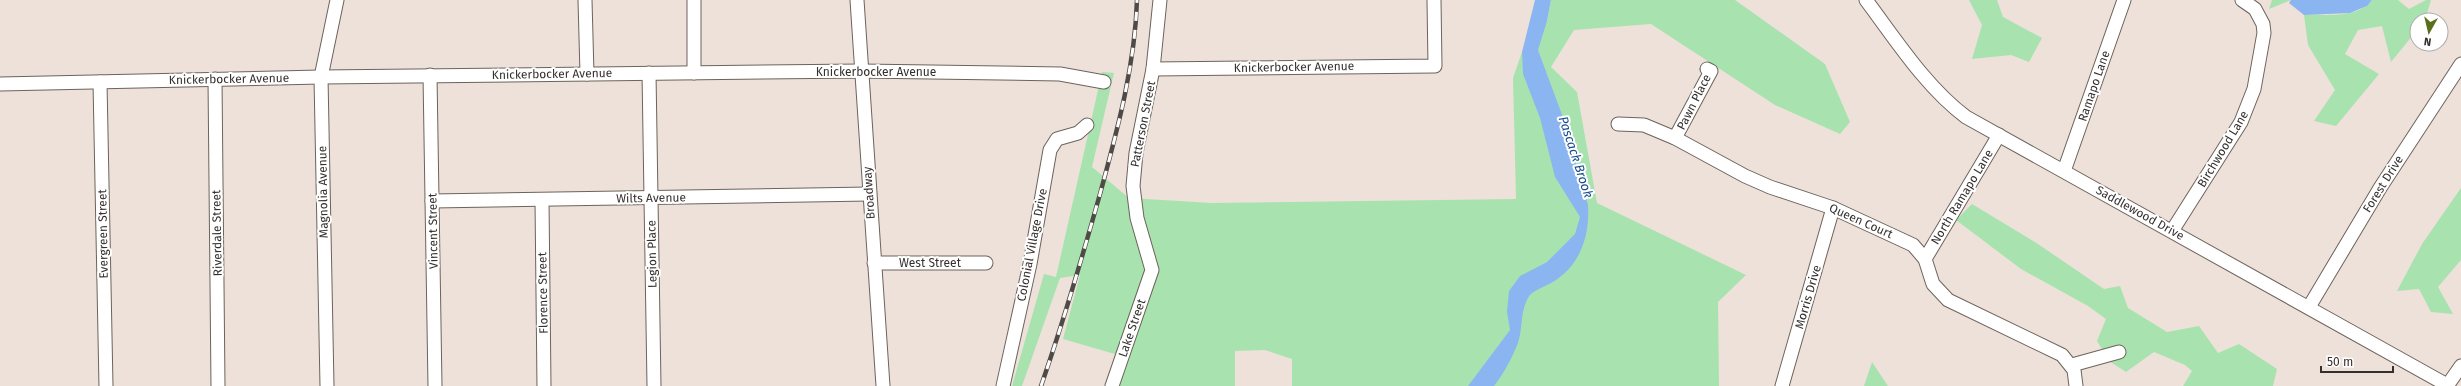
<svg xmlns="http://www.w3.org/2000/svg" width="2461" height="386" font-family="'Fira Sans',sans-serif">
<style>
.green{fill:#a8e3af}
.water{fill:#8bb5f0}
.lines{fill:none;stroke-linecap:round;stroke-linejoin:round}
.minor-casing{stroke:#6c635c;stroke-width:15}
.minor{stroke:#fff;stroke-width:13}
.rail-casing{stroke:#504a46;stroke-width:4.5}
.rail{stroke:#fff;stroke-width:3;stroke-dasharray:9;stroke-linecap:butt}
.labels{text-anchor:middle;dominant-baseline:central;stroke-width:4;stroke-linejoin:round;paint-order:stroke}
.street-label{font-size:12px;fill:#35302d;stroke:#fff}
.water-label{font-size:13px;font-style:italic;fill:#184c91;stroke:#fff}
</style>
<rect width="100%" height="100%" fill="#ede1da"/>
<!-- green -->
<g class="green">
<polygon points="1551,0 1735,0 1825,64 1850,122 1840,134 1775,105 1651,24 1574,30 1551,67 1577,92 1597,203 1746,275 1718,302 1719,386 1292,386 1292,359 1265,350 1235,351 1235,386 1113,386 1125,357 1063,339 1080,275 1060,278 1022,386 1012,386 1044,274 1056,277 1102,72 1114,73 1092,167 1129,198 1212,203 1516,199 1513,78 1522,52 1531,34 1547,21"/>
<polygon points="1969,0 1997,0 2003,17 2042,38 2029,62 2011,55 1972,59 1982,25"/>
<polygon points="2272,0 2291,0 2269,9"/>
<path d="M2372,0H2398L2409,9L2426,0H2431L2425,20H2417V30L2391,62L2382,26L2358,30L2345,54L2379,74L2336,126L2314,121L2335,90L2308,45L2304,15C2326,14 2358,19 2372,0Z"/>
<polygon points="2461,188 2461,260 2438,287 2453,314 2431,312 2419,289 2397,291 2422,244"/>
<polygon points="1972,204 2035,242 2104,289 2120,286 2128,308 2167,332 2199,326 2218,353 2239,344 2277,369 2273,386 2183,386 2192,371 2185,365 2154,352 2126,372 2109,361 2097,341 2106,319 2088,306 2021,269 1956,220"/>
<polygon points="1872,362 1888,386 1864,386"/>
</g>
<!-- water -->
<g class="water">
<path d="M1535,0H1551L1547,21L1538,50L1561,112L1588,205C1590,236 1580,267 1551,283C1544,287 1531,291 1528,298C1520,312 1523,328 1518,343C1512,358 1504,373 1494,386H1468L1510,330L1507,312L1509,291L1520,276L1547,262L1575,234L1580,217L1555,177L1540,118L1523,74L1522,52Z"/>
<polygon points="2291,0 2372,0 2367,6 2350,13 2304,15 2289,3"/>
</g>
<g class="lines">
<!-- minor casing -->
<g class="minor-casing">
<g id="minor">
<polyline points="585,0 587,74"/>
<polyline points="694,0 694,73"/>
<polyline points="857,0 883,386"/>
<path d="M1866,0C1896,40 1926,87 1966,117L2447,385"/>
<polyline points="1153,69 1435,66 1434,0"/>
<polyline points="649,73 654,386"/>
<polyline points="430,75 435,386"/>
<polyline points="215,79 218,386"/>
<polyline points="100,82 106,386"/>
<polyline points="0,84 321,77 861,71 1060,74 1104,82"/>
<polyline points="1618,124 1644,125 1675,138 1745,176 1770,187 1833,208 1913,245 1925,259 1933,284 1948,300 2062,355 2074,370 2076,386"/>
<polyline points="1675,138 1711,71 1707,69"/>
<polyline points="2064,171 2124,0"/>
<polyline points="542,200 544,386"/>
<polyline points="432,201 869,194"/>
<polyline points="2172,231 2241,122 2254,89 2264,33 2263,24 2255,9 2242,0"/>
<polyline points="1925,259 1999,135"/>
<polyline points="874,263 986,263"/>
<polyline points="2309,307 2380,188 2461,64"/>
<polyline points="2072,365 2119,352"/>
<polyline points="327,386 321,77 337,0"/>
<polyline points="1003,386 1030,264 1050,150 1057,139 1078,133 1087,125"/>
<polyline points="1112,386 1152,270 1137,218 1133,186 1136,153 1153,69 1160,0"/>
<polyline points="1782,386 1833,208"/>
<polyline points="2447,386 2461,366"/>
</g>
</g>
<!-- minor -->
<use href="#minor" class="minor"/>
<!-- rail casing -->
<g class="rail-casing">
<path id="rail" d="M1041,386C1063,323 1082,258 1100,194C1117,131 1135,66 1137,0"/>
</g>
<!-- rail -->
<use href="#rail" class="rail"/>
</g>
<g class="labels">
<!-- street labels -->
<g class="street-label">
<text transform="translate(1294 67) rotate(-1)">Knickerbocker Avenue</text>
<text x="876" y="72">Knickerbocker Avenue</text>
<text transform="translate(552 74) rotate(-1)">Knickerbocker Avenue</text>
<text transform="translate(229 79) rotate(-1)">Knickerbocker Avenue</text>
<text transform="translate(2094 86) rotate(-71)">Ramapo Lane</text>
<text transform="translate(1694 102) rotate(-63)">Pawn Place</text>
<text transform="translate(1143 124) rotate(-79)">Patterson Street</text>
<text transform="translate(2223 149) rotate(-59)">Birchwood Lane</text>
<text transform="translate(2383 184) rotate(-58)">Forest Drive</text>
<text transform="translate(323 192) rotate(-91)">Magnolia Avenue</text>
<text transform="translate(869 193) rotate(-94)">Broadway</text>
<text transform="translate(1962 197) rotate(-59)">North Ramapo Lane</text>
<text transform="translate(651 198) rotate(-1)">Wilts Avenue</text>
<text transform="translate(2140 213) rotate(29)">Saddlewood Drive</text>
<text transform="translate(1861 221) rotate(24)">Queen Court</text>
<text transform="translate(433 231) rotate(-91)">Vincent Street</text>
<text transform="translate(217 233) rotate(-91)">Riverdale Street</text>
<text transform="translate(103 234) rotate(-91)">Evergreen Street</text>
<text transform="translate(1032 245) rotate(-79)">Colonial Village Drive</text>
<text transform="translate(652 254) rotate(-91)">Legion Place</text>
<text x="930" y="263">West Street</text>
<text transform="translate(543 293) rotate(-91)">Florence Street</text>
<text transform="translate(1808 297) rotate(-74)">Morris Drive</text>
<text transform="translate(1132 328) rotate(-71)">Lake Street</text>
</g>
<!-- water labels -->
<g class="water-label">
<text transform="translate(1576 157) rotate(72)">Pascack Brook</text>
</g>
</g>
<!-- north arrow -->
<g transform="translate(2429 32) rotate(188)"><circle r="19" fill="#ffffff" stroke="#aeacab"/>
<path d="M0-3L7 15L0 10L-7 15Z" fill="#5a6e1c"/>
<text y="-6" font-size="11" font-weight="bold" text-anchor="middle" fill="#35302d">N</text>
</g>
<!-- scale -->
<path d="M2321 366v6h72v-6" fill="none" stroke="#35302d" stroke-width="2"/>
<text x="2327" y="366" font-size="12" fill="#35302d" stroke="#ffffff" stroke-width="3" paint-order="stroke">50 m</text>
</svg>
